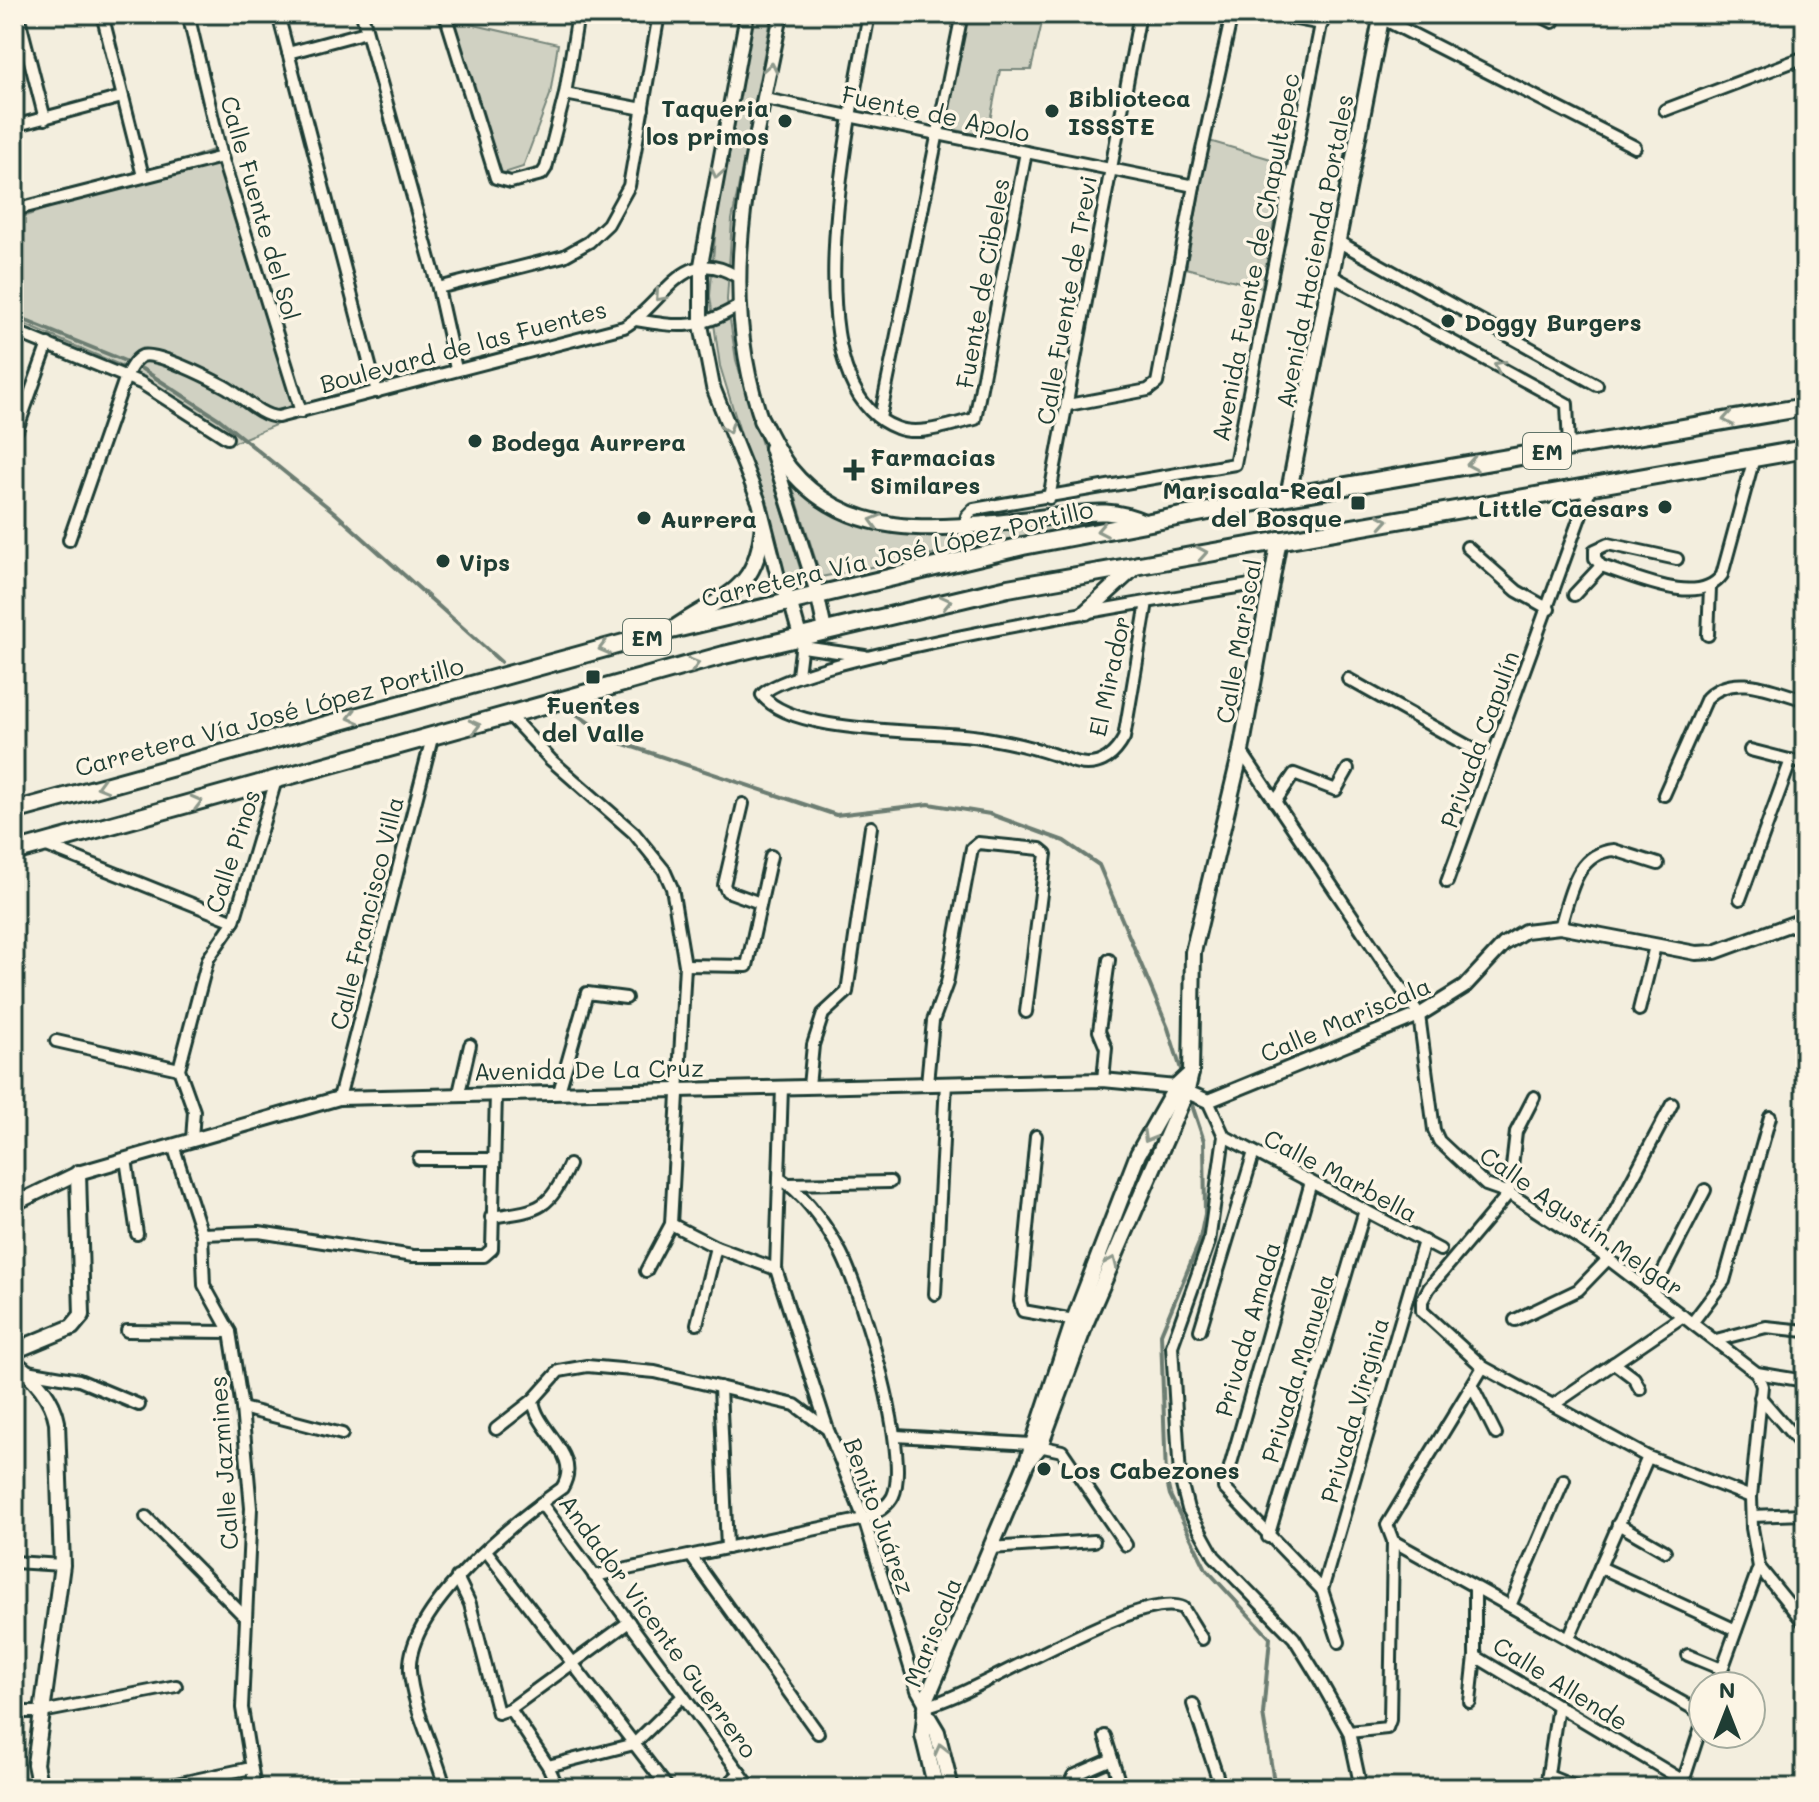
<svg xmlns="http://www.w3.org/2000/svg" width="1819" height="1802" font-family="Mali,sans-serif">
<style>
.green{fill:#d0d1c2;stroke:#78877b;stroke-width:2}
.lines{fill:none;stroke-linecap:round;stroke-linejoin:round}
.stream{stroke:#6c7d72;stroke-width:4}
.minor-casing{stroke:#1f3d34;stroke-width:16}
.tertiary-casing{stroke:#1f3d34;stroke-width:18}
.secondary-casing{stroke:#1f3d34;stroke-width:20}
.primary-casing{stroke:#1f3d34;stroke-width:22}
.minor{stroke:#fcf5e5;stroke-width:10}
.tertiary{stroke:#fcf5e5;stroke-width:12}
.secondary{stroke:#fcf5e5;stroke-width:14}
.primary{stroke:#fcf5e5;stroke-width:16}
.oneway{stroke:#8e998c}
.poi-dot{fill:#1f3d34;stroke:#fcf5e5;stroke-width:3}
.labels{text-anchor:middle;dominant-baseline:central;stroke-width:7;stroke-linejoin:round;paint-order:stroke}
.shield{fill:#fcf5e5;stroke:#617469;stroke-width:2}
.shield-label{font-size:22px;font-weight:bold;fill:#1f3d34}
.poi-label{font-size:24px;font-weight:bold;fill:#1f3d34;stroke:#fcf5e5;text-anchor:start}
.street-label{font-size:24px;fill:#1f3d34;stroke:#fcf5e5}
</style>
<rect width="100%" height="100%" fill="#f3eede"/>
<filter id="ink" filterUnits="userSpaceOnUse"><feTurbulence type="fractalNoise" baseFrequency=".0125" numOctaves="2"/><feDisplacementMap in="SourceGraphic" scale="16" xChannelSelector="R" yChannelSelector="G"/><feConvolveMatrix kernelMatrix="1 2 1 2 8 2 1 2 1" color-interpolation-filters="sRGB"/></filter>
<g filter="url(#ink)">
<!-- green -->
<g class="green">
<polygon points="754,14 772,14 732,220 727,300 736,360 804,581 787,585 720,366 710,296 718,200"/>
<polygon points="967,14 1044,14 1031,70 1000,70 987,136 945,128"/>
<polygon points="448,19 558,44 550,95 523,167 501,174"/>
<polygon points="1209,141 1285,163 1262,288 1186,268"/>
<polygon points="221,147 299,415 235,442 134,371 14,320 14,220"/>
<path d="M790,479C818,498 854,523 887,531C957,546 1030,517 1100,521L821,577Z"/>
</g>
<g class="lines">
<!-- stream -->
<g class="stream">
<polyline points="14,316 125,361"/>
<polyline points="142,369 219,419 334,512 501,662"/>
<polyline points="575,713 615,741 836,815 929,804 990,814 1064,841 1099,865 1168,1028 1183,1076"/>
<polyline points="1191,1102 1204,1141 1205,1214 1199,1243 1161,1334 1166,1477 1170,1495 1206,1569 1270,1638 1263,1714 1275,1788"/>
</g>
<!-- minor casing -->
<g class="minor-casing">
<g id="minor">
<polyline points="18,14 45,119"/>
<polyline points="102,14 143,176"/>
<polyline points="188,14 222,157 301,412"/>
<polyline points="278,14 377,392"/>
<polyline points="362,14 438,288 456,369"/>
<polyline points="445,14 496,178 511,182 542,174 546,168 565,94 578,14"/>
<path d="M869,14C854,100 785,387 897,428C919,437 952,424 975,419L1026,152"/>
<polyline points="1269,14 1322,24"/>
<polyline points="1537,14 1553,22"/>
<polyline points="1381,18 1635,147"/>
<polyline points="288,53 366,32"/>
<polyline points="565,94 643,109"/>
<polyline points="765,99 1194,186"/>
<polyline points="1665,110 1805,57"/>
<polyline points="14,126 122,97"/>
<polyline points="14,210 222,157"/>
<polyline points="1339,242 1597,385"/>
<polyline points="1332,276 1567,404 1569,447"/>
<polyline points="438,288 564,256 589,242 608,224 629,186 659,14"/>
<path d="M636,320C679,327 698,330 737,307"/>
<polyline points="14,331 141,383 227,438"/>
<polyline points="1068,405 1148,390 1157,383 1194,186 1232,14"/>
<polyline points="880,418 962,14"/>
<polyline points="17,430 48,344"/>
<polyline points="1049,498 1140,14"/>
<polyline points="965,525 967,516 974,509 1235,464 1323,14"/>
<path d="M69,540L126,376C130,369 135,359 142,356C156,351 209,378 224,386C241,395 259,416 278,417L624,327C664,304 683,243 736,276"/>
<polyline points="1467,547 1517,591 1549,609"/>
<path d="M1677,559L1608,544L1595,550V558L1601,566C1634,576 1699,608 1722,575L1754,458"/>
<polyline points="1574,595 1601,566"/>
<path d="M1147,602L1124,738C1116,753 1105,764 1087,764C1074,764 1063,757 1052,754C1029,746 1004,741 980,737C928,729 793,736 762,695C790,658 1187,595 1256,584"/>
<polyline points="1708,635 1710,588"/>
<polyline points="803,647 865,656"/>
<polyline points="798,675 802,642"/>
<polyline points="1348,679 1491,759"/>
<polyline points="511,717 551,760 634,833 664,870 672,888 685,965 671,1224 646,1271"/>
<polyline points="1750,750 1805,764"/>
<polyline points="1241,751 1419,1015 1434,1130 1439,1141 1486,1185 1509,1193 1595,1249 1757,1373 1762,1386 1751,1497 1752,1528 1759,1567 1716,1686"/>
<path d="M1664,795L1707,698C1733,671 1774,691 1805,700"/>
<polyline points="1275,802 1294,774 1336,790 1348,769"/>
<polyline points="743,804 724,885 727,891 760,903"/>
<polyline points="42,844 234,921"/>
<polyline points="1447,882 1592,484"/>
<polyline points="1740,899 1791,760"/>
<path d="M1560,927C1570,896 1575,853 1614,850L1658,864"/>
<polyline points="685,965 747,966 771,856"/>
<polyline points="1639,1010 1655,946"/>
<polyline points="56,1041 179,1069"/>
<polyline points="1103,1080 1106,1048 1099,1031 1109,960"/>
<polyline points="927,1083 933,1021 947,983 972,848 978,843 1040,849 1046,854 1026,1012"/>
<polyline points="809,1086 813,1045 823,1014 847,992 871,827"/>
<path d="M782,1087L776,1269L828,1430L864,1519L917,1690L926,1706C980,1694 1140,1588 1183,1608L1202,1639"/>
<polyline points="559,1092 587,993 626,998"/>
<polyline points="459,1093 470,1045"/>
<polyline points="339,1098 432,738"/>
<polyline points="1208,1101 1224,1136 1209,1242 1172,1346 1180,1477 1188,1509 1214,1556 1294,1638 1318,1677 1349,1732 1361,1788"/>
<polyline points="1036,1136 1020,1301 1023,1311 1074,1320"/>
<polyline points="1224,1136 1440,1250"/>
<polyline points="192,1140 194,1111 179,1069 208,959 234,921 276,780"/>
<polyline points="173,1145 202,1234 204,1285 230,1332 242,1408 251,1508 242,1708 255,1788"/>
<polyline points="126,1159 137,1234"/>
<polyline points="419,1159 494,1159"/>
<polyline points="1311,1182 1224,1488 1322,1590"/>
<polyline points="788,1184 890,1182"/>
<polyline points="1509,1193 1429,1288 1422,1301 1422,1311 1483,1367 1648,1457 1751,1497"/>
<polyline points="1509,1193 1516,1132 1534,1097"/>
<path d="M491,1217C540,1210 548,1211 569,1165"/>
<polyline points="671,1224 716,1247 776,1269"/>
<polyline points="202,1234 259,1232 413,1256 484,1256 492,1249 496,1094"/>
<polyline points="1595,1249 1672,1104"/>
<polyline points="1652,1293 1705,1190"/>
<polyline points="935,1294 946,1083"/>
<polyline points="1515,1320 1578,1290 1608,1259"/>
<polyline points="1692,1323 1724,1281 1770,1117"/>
<polyline points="697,1324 716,1247"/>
<polyline points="1200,1330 1254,1152"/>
<polyline points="127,1331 230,1332"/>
<polyline points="1716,1340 1766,1327 1805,1331"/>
<polyline points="1614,1363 1634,1378 1640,1389"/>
<polyline points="1483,1367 1387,1525 1393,1541 1703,1714"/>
<polyline points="27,1371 79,1380 139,1405"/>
<polyline points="1757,1373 1805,1381"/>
<polyline points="1472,1386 1496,1434"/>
<polyline points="720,1387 727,1548"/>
<polyline points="1760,1397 1805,1449"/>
<polyline points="1553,1405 1683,1316"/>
<polyline points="242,1408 342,1434"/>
<polyline points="496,1429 533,1400 559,1371 587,1366 655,1372 795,1405 826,1428"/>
<polyline points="896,1436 1030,1444 1062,1451 1126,1545"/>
<polyline points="541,1503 751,1788"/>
<polyline points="1752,1516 1805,1514"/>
<polyline points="146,1517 243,1615"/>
<polyline points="1618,1524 1665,1551"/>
<polyline points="1268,1537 1365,1210"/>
<polyline points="991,1548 1094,1541"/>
<polyline points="487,1552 668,1788"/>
<polyline points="691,1556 818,1733"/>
<polyline points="14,1562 62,1565"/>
<polyline points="1600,1567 1736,1630"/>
<polyline points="1759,1567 1805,1624"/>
<path d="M594,1576L864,1519C874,1513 888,1507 893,1496C911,1456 862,1294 841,1253C827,1227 805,1194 779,1178"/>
<polyline points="457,1577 470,1604 498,1713 510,1709 629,1622"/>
<polyline points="1510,1606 1564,1480"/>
<polyline points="1569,1638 1648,1457"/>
<polyline points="1339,1642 1322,1590 1424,1241"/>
<polyline points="1688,1655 1722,1669"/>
<polyline points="1475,1656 1682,1780"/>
<polyline points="1470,1702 1475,1656 1475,1587"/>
<polyline points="1193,1704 1221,1788"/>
<polyline points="510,1709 548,1766 558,1788"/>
<polyline points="14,1712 42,1712 176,1686"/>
<polyline points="1349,1732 1387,1728 1390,1720 1393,1541"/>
<polyline points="1105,1736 1121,1788"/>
<polyline points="548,1766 634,1744 683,1696"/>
<polyline points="1548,1776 1578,1788"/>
<polyline points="157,1788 251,1768"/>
<path d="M445,1788C436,1751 412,1707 410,1671C406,1609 515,1521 562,1488C583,1454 537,1433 533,1400"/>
<polyline points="724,1788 740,1773"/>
<polyline points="1068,1788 1073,1776 1112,1759"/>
<polyline points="1546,1788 1558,1705"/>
<polyline points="1681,1788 1703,1721"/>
</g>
</g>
<!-- tertiary casing -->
<g class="tertiary-casing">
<g id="tertiary">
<polyline points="747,14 701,265 701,325 713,387 759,502 780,585 790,600 800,636"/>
<path d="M764,427C712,284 754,157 781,14"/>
<polyline points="771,448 817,593 825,630"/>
<polyline points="14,1204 78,1173 339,1098 1103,1080 1176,1087 1208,1101 1419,1015 1464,987 1504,944 1525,931 1560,927 1696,953 1715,952 1805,919"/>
</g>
</g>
<!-- secondary casing -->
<g class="secondary-casing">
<g id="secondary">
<path d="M761,420C770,436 778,454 789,468C855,550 959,526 1048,517C1087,514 1106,506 1144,522"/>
<polyline points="1288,496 1382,14"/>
<polyline points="1086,612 1138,564"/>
<path d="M673,629C722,594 757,596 763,524"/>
<polyline points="14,1351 72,1327 82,1315 78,1173"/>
<path d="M14,1363C34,1375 53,1399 57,1422L62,1565L35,1764L40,1788"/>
<polyline points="1027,1462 1040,1446 1086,1322 1187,1090 1191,1073 1193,952 1241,751 1279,539"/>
<polyline points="925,1712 937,1732 951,1788"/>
<polyline points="936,1788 923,1735 927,1698 1027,1462 1074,1320 1138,1154 1176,1087 1191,1073"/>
</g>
</g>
<!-- primary casing -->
<g class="primary-casing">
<g id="primary">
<polyline points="14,811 671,630 1023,546 1288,496 1805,407"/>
<polyline points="14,852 724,655 1008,588 1805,449"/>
</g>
</g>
<!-- minor -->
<use href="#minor" class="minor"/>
<!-- tertiary -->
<use href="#tertiary" class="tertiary"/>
<!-- secondary -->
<use href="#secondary" class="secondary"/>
<!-- primary -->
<use href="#primary" class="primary"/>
</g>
<!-- one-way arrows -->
<defs><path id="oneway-chevron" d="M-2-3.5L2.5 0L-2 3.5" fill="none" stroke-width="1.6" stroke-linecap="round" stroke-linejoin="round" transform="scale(2)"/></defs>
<g class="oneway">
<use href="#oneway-chevron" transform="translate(771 68) rotate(-79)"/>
<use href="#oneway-chevron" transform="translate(717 173) rotate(101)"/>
<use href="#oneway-chevron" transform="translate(660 296) rotate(132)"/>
<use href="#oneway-chevron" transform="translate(1499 366) rotate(-152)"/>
<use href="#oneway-chevron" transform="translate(1728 419) rotate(170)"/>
<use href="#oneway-chevron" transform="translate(728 428) rotate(71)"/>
<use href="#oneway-chevron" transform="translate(1472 464) rotate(170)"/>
<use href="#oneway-chevron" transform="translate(875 521) rotate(-164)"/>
<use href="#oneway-chevron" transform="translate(1383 521) rotate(-10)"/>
<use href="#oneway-chevron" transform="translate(1102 530) rotate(169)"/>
<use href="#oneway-chevron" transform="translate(1202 553) rotate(-10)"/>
<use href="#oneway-chevron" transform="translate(946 602) rotate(-13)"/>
<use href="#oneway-chevron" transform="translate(604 648) rotate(165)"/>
<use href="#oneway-chevron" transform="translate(694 664) rotate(-16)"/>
<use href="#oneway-chevron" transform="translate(353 717) rotate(165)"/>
<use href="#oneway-chevron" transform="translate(475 726) rotate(-15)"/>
<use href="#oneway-chevron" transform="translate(102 786) rotate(164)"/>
<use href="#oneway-chevron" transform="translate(197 802) rotate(-15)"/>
<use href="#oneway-chevron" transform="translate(1148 1137) rotate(120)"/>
<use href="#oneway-chevron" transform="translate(1112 1262) rotate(-66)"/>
<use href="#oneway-chevron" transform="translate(941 1749) rotate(-104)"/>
</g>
</g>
<!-- markers -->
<g class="poi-dot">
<circle cx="1052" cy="111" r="8"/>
<circle cx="785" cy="121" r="8"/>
<circle cx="1448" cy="321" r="8"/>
<circle cx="475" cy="441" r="8"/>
<path d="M850 458h8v8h8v8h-8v8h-8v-8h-8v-8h8z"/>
<rect x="1350" y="495" width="16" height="16" rx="4"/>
<circle cx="1665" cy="507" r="8"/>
<circle cx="644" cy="518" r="8"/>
<circle cx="443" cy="561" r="8"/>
<rect x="585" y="669" width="16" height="16" rx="4"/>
<circle cx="1044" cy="1469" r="8"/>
</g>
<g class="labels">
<!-- shield labels -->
<g class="shield">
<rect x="1523" y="433" width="48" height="36" rx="6"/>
<rect x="623" y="619" width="48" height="36" rx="6"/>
</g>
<g class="shield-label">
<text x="1547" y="451">EM</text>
<text x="647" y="637">EM</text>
</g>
<!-- poi labels -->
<g class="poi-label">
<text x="1068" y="97">Biblioteca<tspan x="1068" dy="28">ISSSTE</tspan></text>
<text x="769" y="107" text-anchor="end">Taqueria<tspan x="769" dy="28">los primos</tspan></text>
<text x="1464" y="321">Doggy Burgers</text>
<text x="491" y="441">Bodega Aurrera</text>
<text x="870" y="456">Farmacias<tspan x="870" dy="28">Similares</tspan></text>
<text x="1342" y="489" text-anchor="end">Mariscala-Real<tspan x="1342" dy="28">del Bosque</tspan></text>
<text x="1649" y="507" text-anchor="end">Little Caesars</text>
<text x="660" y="518">Aurrera</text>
<text x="459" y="561">Vips</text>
<text x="593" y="704" text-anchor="middle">Fuentes<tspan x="593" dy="28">del Valle</tspan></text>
<text x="1060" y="1469">Los Cabezones</text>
</g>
<!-- street labels -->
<g class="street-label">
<text transform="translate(936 113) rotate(12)">Fuente de Apolo</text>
<text transform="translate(261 208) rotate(74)">Calle Fuente del Sol</text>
<text transform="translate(1314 251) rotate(-79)">Avenida Hacienda Portales</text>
<text transform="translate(1255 257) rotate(-79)">Avenida Fuente de Chapultepec</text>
<text transform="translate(982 283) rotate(-80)">Fuente de Cibeles</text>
<text transform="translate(1066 300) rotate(-80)">Calle Fuente de Trevi</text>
<text transform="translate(463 346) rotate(-15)">Boulevard de las Fuentes</text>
<text transform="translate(897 553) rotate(-13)">Carretera Vía José López Portillo</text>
<text transform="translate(1238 641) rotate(-80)">Calle Mariscal</text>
<text transform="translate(1109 676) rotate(-78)">El Mirador</text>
<text transform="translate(269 716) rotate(-15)">Carretera Vía José López Portillo</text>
<text transform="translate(1479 739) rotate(-70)">Privada Capulín</text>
<text transform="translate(232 851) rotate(-72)">Calle Pinos</text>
<text transform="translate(366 913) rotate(-76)">Calle Francisco Villa</text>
<text transform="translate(1345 1019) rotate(-23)">Calle Mariscala</text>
<text transform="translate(589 1069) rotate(-1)">Avenida De La Cruz</text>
<text transform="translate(1341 1175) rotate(28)">Calle Marbella</text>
<text transform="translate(1582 1221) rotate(35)">Calle Agustín Melgar</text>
<text transform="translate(1247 1329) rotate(-74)">Privada Amada</text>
<text transform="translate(1297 1368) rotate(-73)">Privada Manuela</text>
<text transform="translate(1354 1410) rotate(-74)">Privada Virginia</text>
<text transform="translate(223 1463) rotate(-94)">Calle Jazmines</text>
<text transform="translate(880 1516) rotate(70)">Benito Juárez</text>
<text transform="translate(659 1626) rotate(54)">Andador Vicente Guerrero</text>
<text transform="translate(932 1632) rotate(-68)">Mariscala</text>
<text transform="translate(1561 1683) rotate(32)">Calle Allende</text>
</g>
</g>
<!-- margin -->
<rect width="1819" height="1802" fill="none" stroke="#fcf5e5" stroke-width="48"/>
<rect x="24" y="24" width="1771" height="1754" fill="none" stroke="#1f3d34" stroke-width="3" filter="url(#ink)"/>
<!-- north arrow -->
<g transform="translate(1727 1710)"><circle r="38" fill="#fcf5e5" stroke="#a4ab9e" stroke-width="2"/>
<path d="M0-6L14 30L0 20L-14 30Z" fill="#1f3d34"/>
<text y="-12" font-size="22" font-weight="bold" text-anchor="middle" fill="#1f3d34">N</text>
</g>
</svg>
